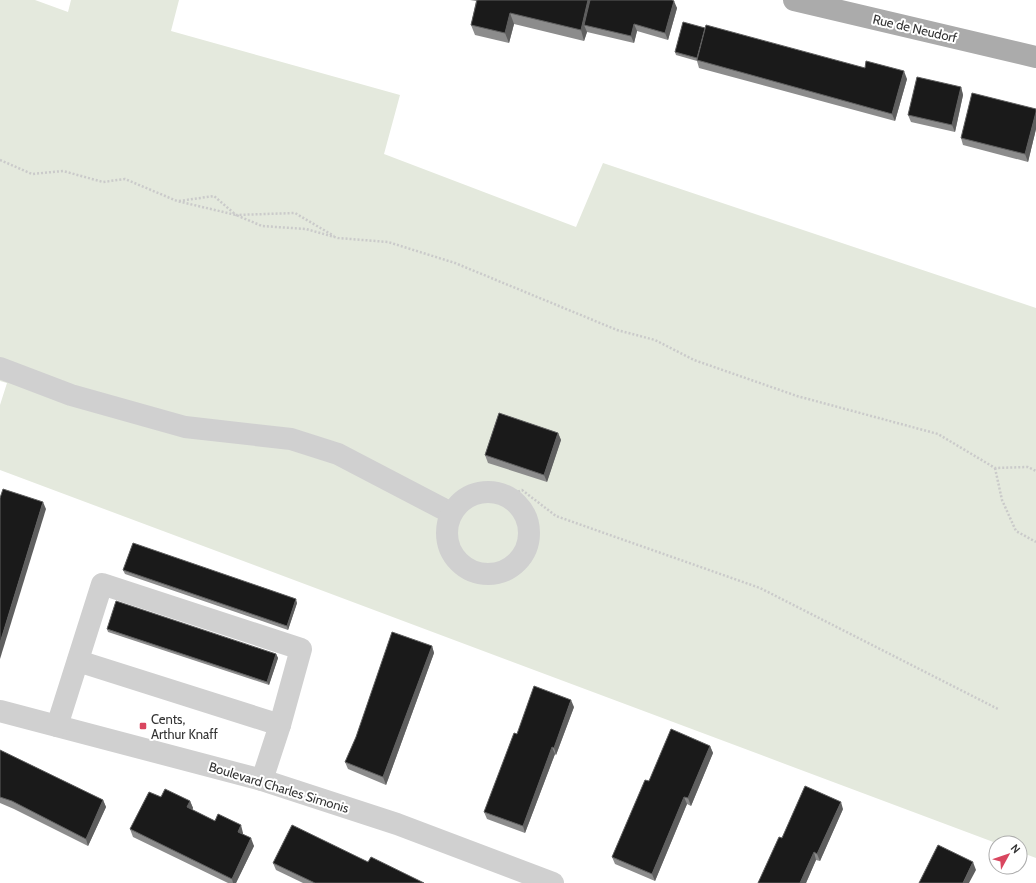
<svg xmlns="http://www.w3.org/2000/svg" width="1036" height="883" font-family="Cabin,sans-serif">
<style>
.green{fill:#e4e9dd}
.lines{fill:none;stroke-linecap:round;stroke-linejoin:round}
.path{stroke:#cacaca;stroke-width:2.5;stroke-dasharray:2 2;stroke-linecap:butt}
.minor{stroke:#d0d0d0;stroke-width:22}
.major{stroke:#ababab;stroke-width:22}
.wall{fill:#8c8c8c}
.shaded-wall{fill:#5f5f5f}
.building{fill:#1a1a1a;stroke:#5f5f5f}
.poi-dot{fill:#d9465f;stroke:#fff;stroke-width:1.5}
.labels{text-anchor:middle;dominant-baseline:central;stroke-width:4;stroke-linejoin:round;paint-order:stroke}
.street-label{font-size:13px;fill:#333;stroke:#fff}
.poi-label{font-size:13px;fill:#333;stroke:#fff;text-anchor:start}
</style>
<rect width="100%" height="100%" fill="#fff"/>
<!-- green -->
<polygon class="green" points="0,0 35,0 68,12 71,0 179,0 171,31 400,95 384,154 576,227 603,163 1036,308 1036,858 1020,852 1020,843 996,843 0,470 0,405 7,383 0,381"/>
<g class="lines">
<!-- path -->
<g class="path">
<polyline points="0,160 32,174 63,171 103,182 125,179 177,201 236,215 262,226 306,229 338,238 388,242 455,263 617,330 655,340 694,360 797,396 938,434 995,468 1028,467 1036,471"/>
<polyline points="179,201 214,196 236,215 295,213 334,236"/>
<polyline points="995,468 1002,500 1016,531 1036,542"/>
<polyline points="507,496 522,490 556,516 760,588 998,709"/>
</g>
<!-- minor -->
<g class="minor">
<polyline points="0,368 71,395 185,427 291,439 338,454 451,513"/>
<circle cx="488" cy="533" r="41"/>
<polyline points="78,661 280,725"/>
<polyline points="0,711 262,780 397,824 553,883"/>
<polyline points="57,726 102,584 301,649 280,725 262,780"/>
</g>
<!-- major -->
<polyline class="major" points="794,0 1036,57"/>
</g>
<!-- wall -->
<g class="wall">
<polygon points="470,0 672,0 677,8 668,40 637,31 634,43 587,32 584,41 514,24 509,43 475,35 471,25 476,1"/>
<polygon points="675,52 865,68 907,79 895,121 699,68 697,61 676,55"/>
<polygon points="961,87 963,95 955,132 911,122 908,115"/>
<polygon points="1036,109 1036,129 1028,162 963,145 961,138"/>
<polygon points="558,433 561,440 547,482 488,463 485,455"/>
<polygon points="123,570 297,603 288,630 125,574"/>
<polygon points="107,629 276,654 278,658 269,685 108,632"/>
<polygon points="432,646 434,653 386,785 348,769 345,762"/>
<polygon points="574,707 556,755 555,754 525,833 487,819 484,812 517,734"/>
<polygon points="710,746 713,753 691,806 687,804 655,881 615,864 612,857 649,781"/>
<polygon points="0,750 103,800 106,807 88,846 14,809 0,803"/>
<polygon points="161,797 190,801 193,808 192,810 215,821 243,833 243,834 254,846 236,883 228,883 133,837 130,829"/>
<polygon points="843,809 820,861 816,860 806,883 758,883 782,838"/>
<polygon points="368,862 424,883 303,883 276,870 273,863"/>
</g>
<!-- shaded-wall -->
<g class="shaded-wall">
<polygon points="588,0 594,0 584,25 587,32 584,41 581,30"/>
<polygon points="674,1 677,8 668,40 665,33"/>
<polygon points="510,13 514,24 509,43 505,33"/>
<polygon points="634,24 637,31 634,43 631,36"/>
<polygon points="904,71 907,79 895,121 892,114"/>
<polygon points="961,87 963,95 955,132 952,125"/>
<polygon points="1036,112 1036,129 1028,162 1025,154"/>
<polygon points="558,433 561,440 547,482 544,475"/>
<polygon points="43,502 46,509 0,659 0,643"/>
<polygon points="296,599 297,603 288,630 287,626"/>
<polygon points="432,646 434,653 386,785 383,777"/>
<polygon points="276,654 278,658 269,685 267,682"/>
<polygon points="571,700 574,707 556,755 554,748"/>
<polygon points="710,746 713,753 691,806 688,798"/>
<polygon points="552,747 555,754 525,833 523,826"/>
<polygon points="684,797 687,804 655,881 652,874"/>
<polygon points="103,800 106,807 88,846 86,839"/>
<polygon points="190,801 193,808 190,814 187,807"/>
<polygon points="841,802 843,809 820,861 817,854"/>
<polygon points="241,825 243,833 240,839 238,832"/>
<polygon points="251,838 254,846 236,883 233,883 232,879"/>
<polygon points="814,852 816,860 806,883 800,883"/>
<polygon points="973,862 976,870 969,883 963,883"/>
</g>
<!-- building -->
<g class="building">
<polygon points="477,0 588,0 581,30 510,13 505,33 471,25"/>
<polygon points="590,0 672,0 674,1 665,33 634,24 631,36 584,25"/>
<polygon points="683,22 705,28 697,58 675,52"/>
<polygon points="706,25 865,68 866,61 904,71 892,114 697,60"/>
<polygon points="917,77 961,87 952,125 908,115"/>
<polygon points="972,93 1036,109 1036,112 1025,154 961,138"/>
<polygon points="499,413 558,433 544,475 485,455"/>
<polygon points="3,489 43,502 0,643 0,498"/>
<polygon points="133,543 296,599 287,626 123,570"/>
<polygon points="116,601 276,654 267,682 107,629"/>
<polygon points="392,632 432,646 383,777 345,762 356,737"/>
<polygon points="534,686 571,700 554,748 552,747 523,826 484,812 514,733 517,734"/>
<polygon points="671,729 710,746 688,798 684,797 652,874 612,857 645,780 649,781"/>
<polygon points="0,750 103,800 86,839 12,801 0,797"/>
<polygon points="805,786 841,802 817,854 814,852 800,883 758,883 779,837 782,838"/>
<polygon points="165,789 190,801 187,807 215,821 218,814 241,825 238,832 251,838 232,879 130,829 149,792 161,797"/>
<polygon points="292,825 368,862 371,857 424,883 315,883 273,863"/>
<polygon points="938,845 973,862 963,883 919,883"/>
</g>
<!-- markers -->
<rect class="poi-dot" x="139" y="722" width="8" height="8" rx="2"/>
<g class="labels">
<!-- street labels -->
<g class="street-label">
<text transform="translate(915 28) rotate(13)">Rue de Neudorf</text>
<text transform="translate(279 787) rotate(17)">Boulevard Charles Simonis</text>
</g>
<!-- poi labels -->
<g class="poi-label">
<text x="151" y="719">Cents,<tspan x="151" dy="15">Arthur Knaff</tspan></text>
</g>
</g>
<!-- north arrow -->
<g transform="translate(1008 855) rotate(50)"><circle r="19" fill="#ffffff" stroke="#adadad"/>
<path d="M0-3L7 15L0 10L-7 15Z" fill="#d9465f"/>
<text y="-6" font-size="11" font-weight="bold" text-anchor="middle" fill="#333333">N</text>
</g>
</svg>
